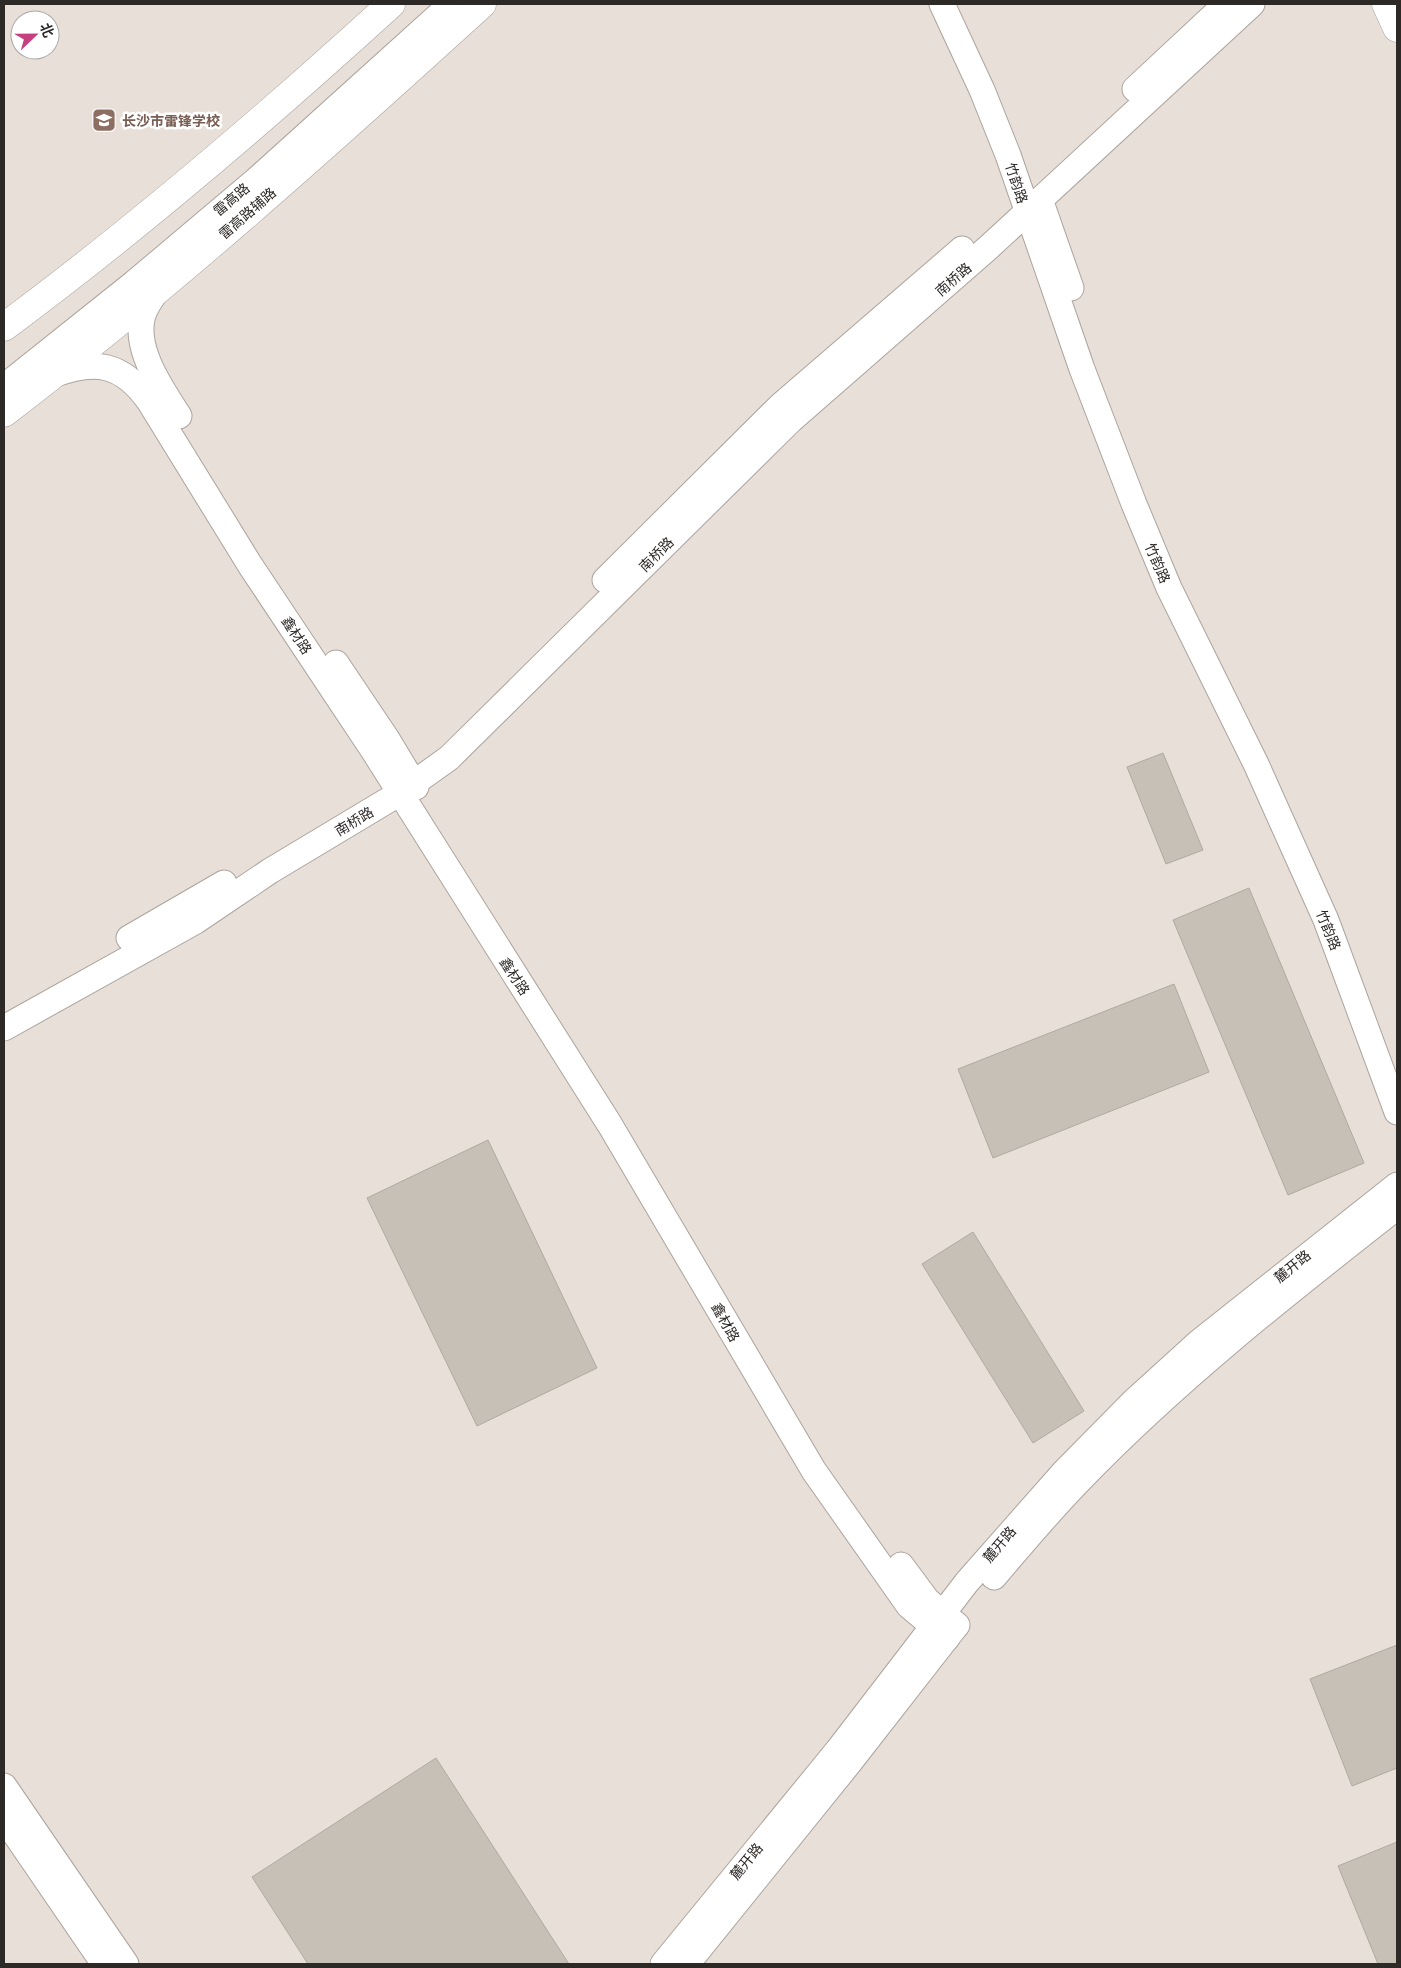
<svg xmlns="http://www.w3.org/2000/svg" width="1401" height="1968" font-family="Commissioner,'Noto Sans SC',sans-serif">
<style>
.building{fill:#c6c0b7;stroke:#afa9a1}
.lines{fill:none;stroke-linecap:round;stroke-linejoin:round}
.tertiary-casing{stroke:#aca39d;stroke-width:24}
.secondary-casing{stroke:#aca39d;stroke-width:27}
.primary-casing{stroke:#aca39d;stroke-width:29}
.tertiary{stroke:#fff;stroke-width:22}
.secondary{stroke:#fff;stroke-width:25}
.primary{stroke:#fff;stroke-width:28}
.labels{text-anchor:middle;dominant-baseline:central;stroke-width:5;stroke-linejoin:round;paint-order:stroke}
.education-label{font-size:14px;font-weight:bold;fill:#785e54;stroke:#fff;text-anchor:start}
.street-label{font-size:14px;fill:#2d2927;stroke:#fff}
</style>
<rect width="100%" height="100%" fill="#e8dfd8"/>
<!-- building -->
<g class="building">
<polygon points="1163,753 1203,850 1166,864 1127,767"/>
<polygon points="1249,888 1364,1163 1288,1195 1173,920"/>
<polygon points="1174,984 1209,1072 993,1158 958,1069"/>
<polygon points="488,1140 597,1368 477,1426 367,1198"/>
<polygon points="973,1232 1084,1411 1033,1443 922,1264"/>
<polygon points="1397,1645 1397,1768 1352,1786 1310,1679"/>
<polygon points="436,1758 569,1964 308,1964 252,1877"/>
<polygon points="1397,1842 1397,1964 1378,1964 1338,1866"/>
</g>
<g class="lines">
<!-- tertiary casing -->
<g class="tertiary-casing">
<polyline id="tertiary" points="4,385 133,282 254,180 449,4"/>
</g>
<!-- secondary casing -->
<g class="secondary-casing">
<g id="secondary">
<polyline points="942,4 982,90 1008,155 1082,369 1134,504 1169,588 1256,764 1326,920 1397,1112"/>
<polyline points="1135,89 1226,4"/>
<polyline points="1043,208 1071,288"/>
<path d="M156,292C151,299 146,306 143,315C133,349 162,389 179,416"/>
<path d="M53,375C95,359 122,363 149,401L250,565L373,750L610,1125L814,1471L909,1606L947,1638"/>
<polyline points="605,580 780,406 962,249"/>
<polyline points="336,663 387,739 416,787"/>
<polyline points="129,938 224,883"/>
<polyline points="4,1028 196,921 270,871 400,793 449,758 791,420 989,247 1252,4"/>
<polyline points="901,1565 927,1600 957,1625"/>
<path d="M994,1577C1021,1545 1048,1513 1077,1483C1175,1381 1286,1294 1397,1207"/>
<polyline points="4,1786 126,1964"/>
<polyline points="4,1818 104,1964"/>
<polyline points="663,1964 838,1750 967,1582 1064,1472 1133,1402 1199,1342 1397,1185"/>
<polyline points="687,1964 850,1762 956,1626"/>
</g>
</g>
<!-- primary casing -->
<g class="primary-casing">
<g id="primary">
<polyline points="1386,4 1397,28"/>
<path d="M4,327C139,227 267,117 391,4"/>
<path d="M4,413C171,285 327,145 482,4"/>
</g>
</g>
<!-- tertiary -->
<use href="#tertiary" class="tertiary"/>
<!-- secondary -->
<use href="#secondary" class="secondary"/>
<!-- primary -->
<use href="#primary" class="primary"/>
</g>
<!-- icons -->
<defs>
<g id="school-square" transform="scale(1.25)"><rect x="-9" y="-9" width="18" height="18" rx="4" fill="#8d6e63" stroke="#fff"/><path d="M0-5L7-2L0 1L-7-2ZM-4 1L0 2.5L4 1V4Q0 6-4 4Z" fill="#fff"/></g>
</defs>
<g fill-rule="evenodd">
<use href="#school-square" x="104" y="120"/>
</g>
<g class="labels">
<!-- education labels -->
<g class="education-label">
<text x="122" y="120">长沙市雷锋学校</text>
</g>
<!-- street labels -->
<g class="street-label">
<text transform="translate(1017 183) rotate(72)">竹韵路</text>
<text transform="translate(231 199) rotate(-40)">雷高路</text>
<text transform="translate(247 213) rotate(-41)">雷高路辅路</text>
<text transform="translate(953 279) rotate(-41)">南桥路</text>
<text transform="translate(656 554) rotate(-45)">南桥路</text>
<text transform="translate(1158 563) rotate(67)">竹韵路</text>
<text transform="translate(297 635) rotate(57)">鑫材路</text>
<text transform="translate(354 821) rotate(-31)">南桥路</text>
<text transform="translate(1329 930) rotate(68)">竹韵路</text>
<text transform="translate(515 976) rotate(57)">鑫材路</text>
<text transform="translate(1292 1266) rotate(-39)">麓开路</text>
<text transform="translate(726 1322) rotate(61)">鑫材路</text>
<text transform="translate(999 1544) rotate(-50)">麓开路</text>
<text transform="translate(746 1861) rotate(-51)">麓开路</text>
</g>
</g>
<!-- border -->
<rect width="1401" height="1968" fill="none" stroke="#2d2927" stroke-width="10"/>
<!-- north arrow -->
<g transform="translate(35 35) rotate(68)"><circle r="24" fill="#ffffff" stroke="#aba9a9"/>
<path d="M0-4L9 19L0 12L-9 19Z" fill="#c63f7f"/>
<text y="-8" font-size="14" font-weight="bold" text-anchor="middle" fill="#2d2927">北</text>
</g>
</svg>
